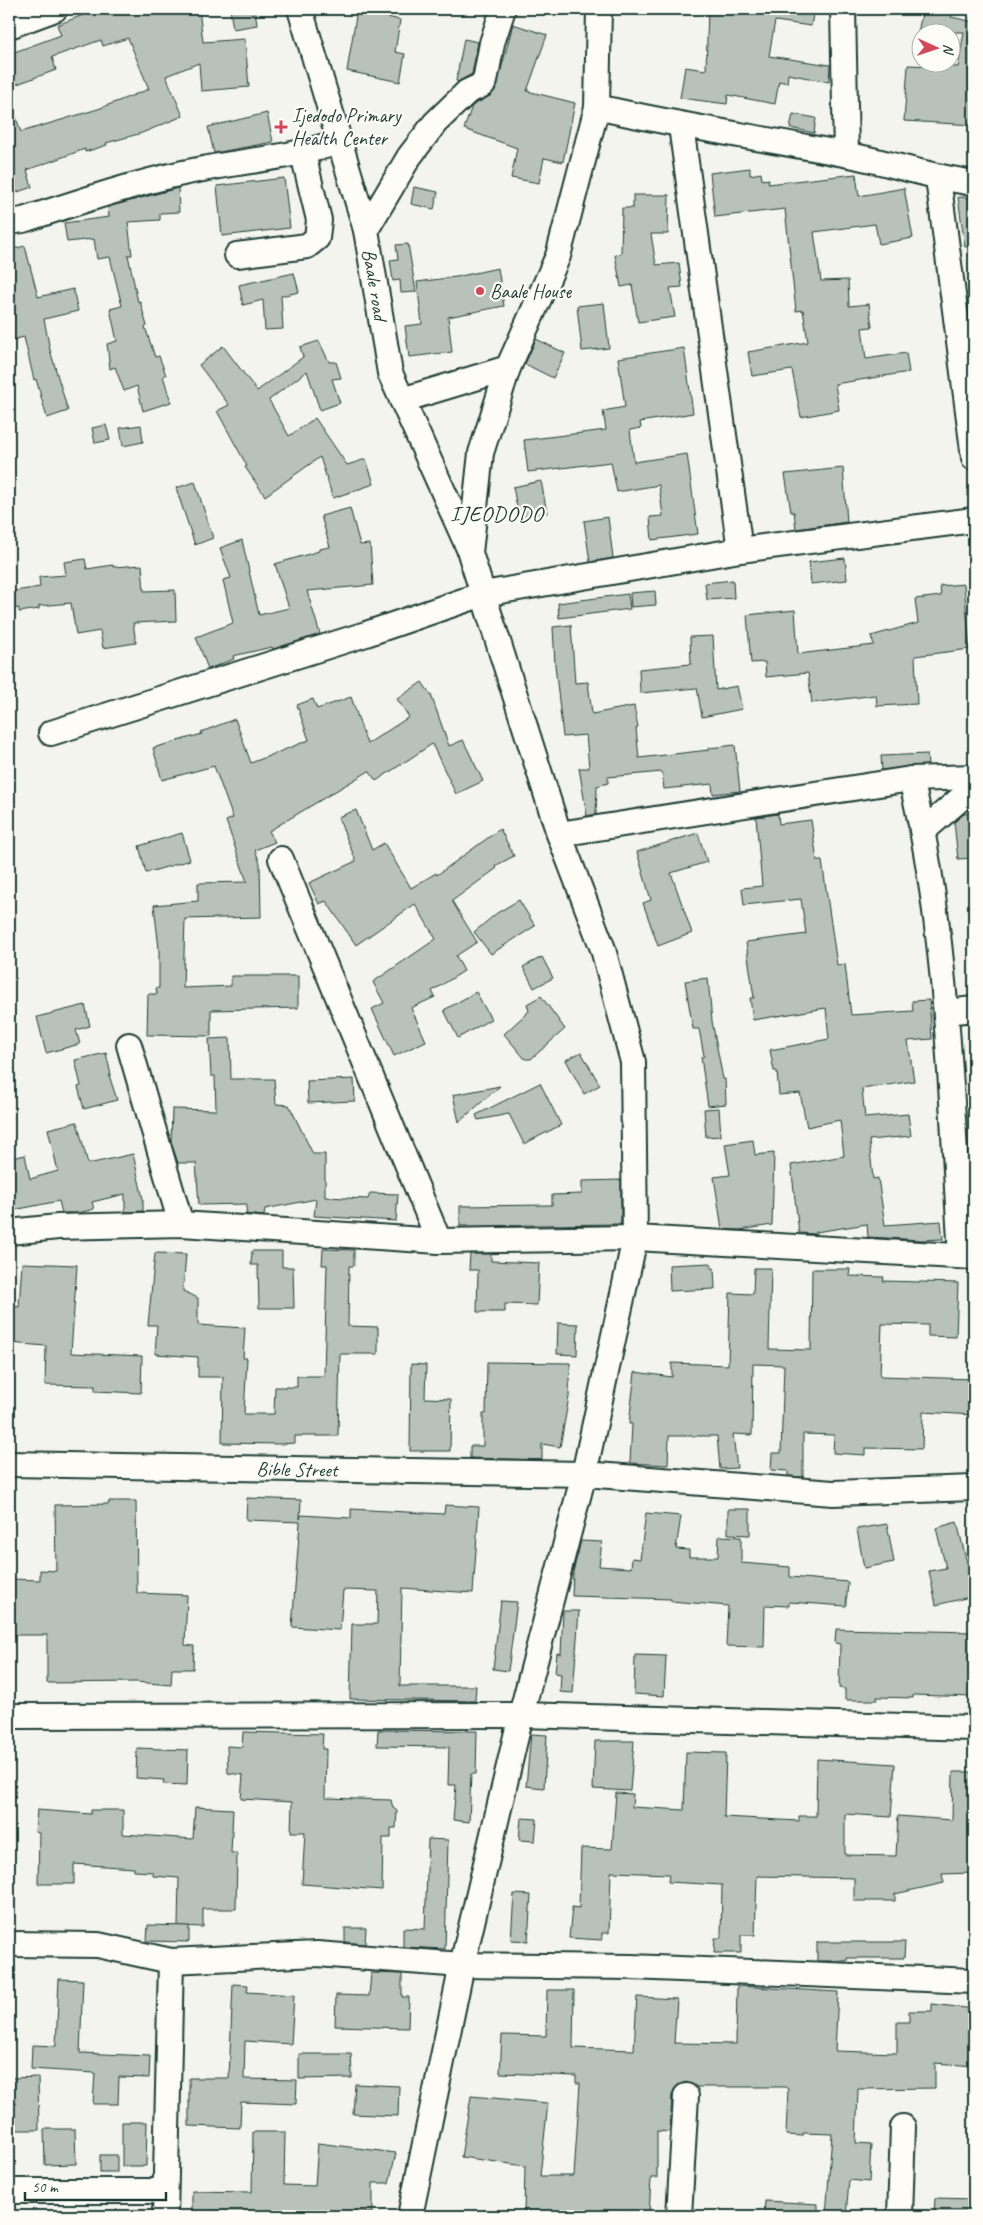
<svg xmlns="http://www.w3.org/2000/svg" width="983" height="2225" font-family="Caveat,sans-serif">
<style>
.building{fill:#b9c1bb;stroke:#1f3d34}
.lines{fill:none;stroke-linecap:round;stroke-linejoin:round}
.minor-casing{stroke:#1f3d34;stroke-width:28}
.minor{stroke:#fdfcf7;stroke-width:24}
.poi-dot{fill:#d1495b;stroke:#fdfcf7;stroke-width:2}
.labels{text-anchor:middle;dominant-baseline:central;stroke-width:4.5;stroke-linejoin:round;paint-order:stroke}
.poi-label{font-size:20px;fill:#1f3d34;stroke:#fdfcf7;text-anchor:start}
.street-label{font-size:20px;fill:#1f3d34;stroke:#fdfcf7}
.quarter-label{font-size:22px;letter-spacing:1px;fill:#1f3d34;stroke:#fdfcf7}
</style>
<rect width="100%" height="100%" fill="#f4f4ef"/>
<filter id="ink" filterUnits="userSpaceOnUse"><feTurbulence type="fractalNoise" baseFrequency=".02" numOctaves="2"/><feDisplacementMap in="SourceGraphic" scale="10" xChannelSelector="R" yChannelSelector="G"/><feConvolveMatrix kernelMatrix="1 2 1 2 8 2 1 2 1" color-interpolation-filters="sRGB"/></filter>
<g filter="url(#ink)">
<!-- building -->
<g class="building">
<polygon points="99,9 199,9 203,42 245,39 249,87 201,91 199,63 166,76 183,116 142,133 106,143 107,145 85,152 85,149 27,170 32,187 9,195 9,102 11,102 21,132 98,109 149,89 128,38 103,46 101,40 52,57 56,70 9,87 9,54 61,35 57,25"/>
<polygon points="230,9 255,9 257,25 233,29"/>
<polygon points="708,9 814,9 811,26 775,21 769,56 830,65 829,82 788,74 787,83 779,81 775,104 728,95 727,104 680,98 685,67 706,70"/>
<polygon points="923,9 952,12 951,17 974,22 974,125 904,121 908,65 958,67 964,32 918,32"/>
<polygon points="357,10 400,20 395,52 405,54 400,82 347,71"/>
<polygon points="513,24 547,35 527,91 575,103 563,162 544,158 539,183 511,178 517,148 464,129 472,106 488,97 496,89"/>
<polygon points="464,39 478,42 472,74 458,82 456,81"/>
<polygon points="267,113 273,142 214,153 208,127"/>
<polygon points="793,114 816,118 814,133 790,128"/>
<polygon points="750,168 750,175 761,173 762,180 769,179 768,184 856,174 859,196 904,188 913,238 879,244 875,224 814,232 821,281 848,280 849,306 869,304 872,327 862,328 866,359 906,353 909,372 835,384 839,410 801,417 792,370 752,376 748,352 808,342 803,310 796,311 785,209 715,217 710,173"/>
<polygon points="284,178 290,228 222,236 217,186"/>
<polygon points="414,187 438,192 434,209 411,204"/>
<polygon points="178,188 179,212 160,213 160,220 128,222 132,255 128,255 138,302 140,301 147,326 145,327 155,357 159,356 166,375 163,376 171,402 143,411 137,386 124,391 115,367 110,369 107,344 117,341 110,309 122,306 110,257 97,259 94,239 67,242 64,223 109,217 108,207"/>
<polygon points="633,195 669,195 668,234 651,234 656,265 679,263 682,287 670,288 675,317 638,322 632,285 621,287 615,255 621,254 622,208 633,208"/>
<polygon points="958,197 974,198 974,246 965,247"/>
<polygon points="408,244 416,292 401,293 400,280 393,281 390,260 398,259 396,245"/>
<polygon points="25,246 38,297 73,289 78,311 44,319 50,350 68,411 47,418 36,379 34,380 24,337 9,341 9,250"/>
<polygon points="498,268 504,306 448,317 452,352 409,357 405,326 422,324 417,282 456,277"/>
<polygon points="294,273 299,292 281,296 283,329 265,330 263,300 243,305 239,285"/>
<polygon points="604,303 609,348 582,351 577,306"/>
<polygon points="536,339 565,353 553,378 525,364"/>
<polygon points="319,341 329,362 336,362 341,378 332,379 340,403 320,410 307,371 269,400 289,436 315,418 347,465 366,459 374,484 333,498 320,457 265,496 245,467 247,466 217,411 229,405 199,365 223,346 257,391 303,357 300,347"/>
<polygon points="684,348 693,413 640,422 641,428 630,430 634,462 687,454 698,534 652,540 650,517 663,516 659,485 617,492 611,462 528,472 524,440 606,430 603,411 625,407 618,358"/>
<polygon points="106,425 110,440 95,443 92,428"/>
<polygon points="141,425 143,442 123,446 120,428"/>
<polygon points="843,468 847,522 796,529 794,512 791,512 785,474"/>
<polygon points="541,481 547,513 519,518 513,487"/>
<polygon points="195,482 213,538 195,545 176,488"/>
<polygon points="350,508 360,545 370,544 373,585 307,591 320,634 273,649 272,647 233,656 234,659 208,669 196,637 233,623 223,580 231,578 220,548 242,540 259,615 289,608 275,564 319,551 319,549 330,547 321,516"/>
<polygon points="608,517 613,558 590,562 584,521"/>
<polygon points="845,558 847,580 811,584 809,562"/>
<polygon points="85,559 87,569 113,565 113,567 142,565 144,591 175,590 176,621 133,623 136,643 103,648 100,631 76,635 71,603 39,606 39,609 19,612 19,608 9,609 9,592 40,587 39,577 66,575 64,562"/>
<polygon points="733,580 734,598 707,600 705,583"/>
<polygon points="964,584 970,649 915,656 917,704 877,706 876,695 812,703 808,673 766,677 765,662 751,663 747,615 795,610 798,654 874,645 871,636 918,623 915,599 941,596 940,586"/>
<polygon points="655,591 656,605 631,607 630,593"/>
<polygon points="628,594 630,609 559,618 558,603"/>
<polygon points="571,625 575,683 588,682 592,714 634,706 638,727 636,728 639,758 709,750 709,748 735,745 740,791 713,794 712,784 664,789 662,772 608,777 608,783 597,786 596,814 587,816 579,768 589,768 586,735 563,737 555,665 553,627"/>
<polygon points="713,636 716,690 737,686 742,709 702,717 697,688 640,693 639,669 691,664 690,637"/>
<polygon points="422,682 431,695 449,746 463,740 483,781 456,794 432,744 376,781 369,771 269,831 275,842 255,850 260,863 261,917 185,919 183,988 231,986 231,976 298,976 298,1008 211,1010 211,1036 147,1035 148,994 157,994 156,988 159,988 159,949 154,905 198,901 198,883 247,882 226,821 233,818 214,766 162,780 153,748 202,734 201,732 235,719 251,763 309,740 297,705 313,699 317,709 351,697 367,744 409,717 397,699"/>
<polygon points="927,754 928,765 882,770 881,756"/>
<polygon points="356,810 372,850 384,843 411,888 436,873 437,875 500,829 514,856 495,866 497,868 452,901 477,942 456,956 464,971 432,991 435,997 411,1008 426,1041 394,1056 372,1009 384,1003 373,982 436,939 415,904 356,945 326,901 319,904 309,883 356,861 338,817"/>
<polygon points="974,813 974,858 958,859 954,822 964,814"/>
<polygon points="778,814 779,824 811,820 817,861 822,861 837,965 845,964 851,1015 913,1011 912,1001 929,1000 932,1039 908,1041 914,1081 862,1089 865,1118 908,1114 911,1136 869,1140 873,1179 878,1178 885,1225 941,1221 943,1239 921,1240 868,1237 867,1224 816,1232 816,1234 799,1233 791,1165 844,1156 840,1120 807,1127 800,1093 779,1095 777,1071 774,1071 770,1050 829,1039 826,1008 753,1020 750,998 754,998 746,942 806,934 801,899 744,905 742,888 762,886 756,817"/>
<polygon points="182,833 190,860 146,873 139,846"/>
<polygon points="698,833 707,862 671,873 692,933 658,946 643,903 651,900 637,852"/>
<polygon points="519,900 535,926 491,954 474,932 497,913"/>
<polygon points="542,957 553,978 534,988 523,967"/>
<polygon points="708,978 712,1021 723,1079 725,1079 726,1104 708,1106 701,1057 704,1056 699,1029 693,1029 685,981"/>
<polygon points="476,992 491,1019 458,1038 444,1010"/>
<polygon points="541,996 565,1029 531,1059 525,1059 504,1034 529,1011 527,1004"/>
<polygon points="85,1005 90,1026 76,1030 80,1044 46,1053 37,1017"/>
<polygon points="230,1038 231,1079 274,1079 276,1104 289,1105 313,1154 325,1154 325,1197 368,1199 370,1193 398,1194 396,1221 314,1216 316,1199 265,1209 264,1216 246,1214 247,1204 199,1205 196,1163 178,1163 171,1142 172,1109 216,1110 215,1076 211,1076 209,1039"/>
<polygon points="581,1052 600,1085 584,1094 566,1060"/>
<polygon points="106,1053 111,1075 109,1075 117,1100 84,1109 78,1087 81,1086 75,1060"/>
<polygon points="354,1079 355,1101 308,1103 307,1081"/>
<polygon points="540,1083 561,1125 524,1144 509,1114 478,1120 476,1115"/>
<polygon points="500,1086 459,1122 453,1095"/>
<polygon points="719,1108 721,1136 706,1137 704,1109"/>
<polygon points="77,1122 88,1164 133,1154 143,1199 143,1211 125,1212 125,1194 92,1202 94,1209 78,1213 62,1213 59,1201 9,1211 9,1159 25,1155 30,1179 58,1171 48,1129"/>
<polygon points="753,1140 755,1155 774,1153 772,1225 740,1230 722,1229 714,1177 730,1175 725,1144"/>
<polygon points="621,1180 621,1224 460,1226 460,1206 552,1205 552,1195 582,1194 582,1181"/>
<polygon points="323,1249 354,1250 354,1266 349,1266 348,1326 378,1327 378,1354 340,1354 338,1436 295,1436 295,1443 281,1444 222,1443 223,1377 198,1377 198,1357 155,1354 157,1325 148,1325 155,1253 186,1254 183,1291 198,1298 198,1325 245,1328 243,1358 247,1358 244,1414 274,1414 275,1387 297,1387 297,1376 324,1376 327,1265 322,1265"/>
<polygon points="252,1251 282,1251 282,1267 293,1267 294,1308 259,1308 258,1265 251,1265"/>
<polygon points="470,1254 491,1254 491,1261 539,1263 537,1305 505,1304 505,1312 477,1312 478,1270 469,1270"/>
<polygon points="22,1263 77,1265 71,1353 142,1356 141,1393 95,1391 95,1386 45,1385 46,1346 9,1343 9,1306 19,1307"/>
<polygon points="711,1263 711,1268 714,1268 715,1289 670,1291 669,1265"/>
<polygon points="754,1268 771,1268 769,1349 811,1350 812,1269 850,1269 849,1276 884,1277 883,1281 958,1283 956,1337 928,1336 928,1325 882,1324 880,1376 974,1379 974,1415 923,1412 922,1449 865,1448 865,1455 833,1453 834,1435 803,1434 803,1477 788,1476 788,1471 771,1470 772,1453 781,1453 784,1365 753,1364 752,1435 733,1434 737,1468 720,1469 717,1436 669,1436 668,1465 630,1463 632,1424 629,1424 635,1372 672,1377 672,1363 728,1365 730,1293 753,1294"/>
<polygon points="558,1323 578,1324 577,1355 557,1354"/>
<polygon points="487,1362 570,1363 569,1397 560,1447 542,1444 542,1460 470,1458 470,1446 483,1446 483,1414 486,1414"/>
<polygon points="411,1364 426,1365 425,1398 451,1399 450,1451 410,1451"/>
<polygon points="247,1498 301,1500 300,1519 301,1515 351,1518 351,1509 444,1514 445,1505 479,1507 473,1593 402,1588 400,1684 400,1686 476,1686 475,1701 350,1699 352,1624 377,1624 378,1591 343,1590 340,1630 292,1627 300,1522 246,1520"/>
<polygon points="109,1501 136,1501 137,1593 187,1595 185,1645 194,1646 193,1669 172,1669 171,1685 136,1682 47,1683 47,1635 9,1635 9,1579 40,1580 40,1570 56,1571 55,1505 109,1504"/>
<polygon points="728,1509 750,1509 750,1535 728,1534"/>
<polygon points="646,1513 681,1516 676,1549 689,1550 689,1557 718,1557 719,1536 741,1537 741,1563 790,1567 790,1577 848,1582 846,1606 789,1602 789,1606 765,1605 764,1647 726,1646 728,1606 671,1601 671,1599 572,1596 573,1572 581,1541 602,1542 599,1566 631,1568 632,1558 640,1559"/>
<polygon points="957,1522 967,1563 969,1563 974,1596 936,1605 929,1571 946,1568 936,1528"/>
<polygon points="887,1524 894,1562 864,1568 857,1529"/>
<polygon points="501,1601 517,1602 508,1671 493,1669"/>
<polygon points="563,1611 579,1611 573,1693 560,1692 561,1674 555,1673 557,1653 561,1654"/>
<polygon points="836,1629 974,1632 974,1697 913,1695 913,1698 877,1697 877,1700 845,1700 845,1689 839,1688 840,1644 835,1643"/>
<polygon points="635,1655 666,1656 664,1696 634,1694"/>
<polygon points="378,1730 477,1731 476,1774 471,1774 469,1822 453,1820 456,1785 448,1785 449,1747 377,1746"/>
<polygon points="243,1732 323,1734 322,1749 326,1749 325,1798 391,1800 393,1808 397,1811 396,1828 391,1828 391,1838 383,1838 382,1890 302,1884 305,1832 291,1832 292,1802 241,1799 243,1775 228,1773 227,1746 242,1747"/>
<polygon points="531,1734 547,1735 544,1788 526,1786"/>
<polygon points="595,1741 634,1741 630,1791 593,1789"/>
<polygon points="137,1748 188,1750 187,1785 163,1784 164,1780 136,1778"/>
<polygon points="686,1752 726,1753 724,1817 799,1821 799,1816 816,1816 817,1759 895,1764 891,1817 845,1814 845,1855 896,1856 898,1816 952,1820 953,1772 974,1772 974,1873 942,1874 944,1883 895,1894 895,1901 854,1901 854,1878 757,1876 755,1935 741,1935 741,1953 714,1953 715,1938 721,1938 722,1885 668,1882 669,1874 611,1872 609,1933 602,1933 602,1940 569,1938 572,1907 579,1908 581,1848 612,1849 616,1793 633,1794 632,1807 684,1810"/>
<polygon points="195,1807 233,1809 231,1853 237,1853 236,1909 203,1909 203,1927 178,1926 179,1878 153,1876 153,1872 134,1871 134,1868 74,1864 74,1884 38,1884 39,1833 35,1832 37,1810 91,1814 91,1810 123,1810 123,1834 193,1839"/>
<polygon points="521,1818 537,1819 535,1841 519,1840"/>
<polygon points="428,1839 448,1840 445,1949 403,1947 403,1928 425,1929"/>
<polygon points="514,1894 531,1895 528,1941 511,1940"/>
<polygon points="148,1925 189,1926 189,1942 147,1941"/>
<polygon points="345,1928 366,1928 365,1944 345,1942"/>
<polygon points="817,1942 905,1942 904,1958 847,1958 847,1961 817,1961"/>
<polygon points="371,1973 402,1974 402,1997 409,1997 408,2028 335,2026 336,1995 369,1996"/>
<polygon points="59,1979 83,1980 80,2053 150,2056 149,2078 119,2077 118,2104 93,2104 95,2073 31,2069 32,2045 56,2046"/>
<polygon points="233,1984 248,1985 247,1992 294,1995 291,2044 245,2041 244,2079 297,2080 296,2104 241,2102 240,2128 189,2126 189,2078 229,2078"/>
<polygon points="737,1986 838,1992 835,2051 897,2053 897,2022 909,2022 909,2011 932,2011 932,2004 974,2009 974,2066 935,2063 935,2088 858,2089 856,2143 871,2144 869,2182 849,2180 846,2216 826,2216 832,2134 803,2133 803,2136 786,2135 788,2089 785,2087 696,2087 686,2082 675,2088 672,2095 670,2132 657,2131 657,2178 651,2178 649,2216 527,2216 524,2215 525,2166 461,2157 471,2096 548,2103 540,2176 574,2176 580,2083 576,2083 576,2076 500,2073 502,2035 546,2036 547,1990 574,1990 573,2048 634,2050 637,1997 677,1999 674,2043 736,2044"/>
<polygon points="299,2054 351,2054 352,2078 299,2079"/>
<polygon points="38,2077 39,2130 11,2130 11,2078"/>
<polygon points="355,2084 399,2086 398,2116 353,2114"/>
<polygon points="122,2122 147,2122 146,2166 122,2166"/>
<polygon points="44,2129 75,2129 76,2164 45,2165"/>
<polygon points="253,2132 285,2132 284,2185 315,2186 318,2143 396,2153 389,2183 373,2183 373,2213 288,2211 288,2216 192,2216 192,2191 252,2192"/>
<rect x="100" y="2155" width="17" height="17"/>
<polygon points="935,2198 974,2199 974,2216 934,2216"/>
<polygon points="765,2201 818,2204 818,2216 764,2216"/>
</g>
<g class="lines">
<!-- minor casing -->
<g class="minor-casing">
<g id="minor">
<path id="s1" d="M300,9L366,230L390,373L470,551"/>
<polyline points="843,9 846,154"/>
<polyline points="9,26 55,9"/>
<path d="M597,107C679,126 762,138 844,154C888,162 929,177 974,183"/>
<polyline points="681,126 740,550"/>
<polyline points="938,178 974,458"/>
<path d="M9,222L23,220C83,201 142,180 203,169C250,160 293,157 338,142"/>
<polyline points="366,230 409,157 435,123 467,92 482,85 485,81 492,43 503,9"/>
<polyline points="237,255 307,246 317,238 319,220 303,154"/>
<polyline points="402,400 508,368"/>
<polyline points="51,733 366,634 483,594 740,550 974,520"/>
<path d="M911,779C948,932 951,1100 961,1256"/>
<polyline points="923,831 974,787"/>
<polyline points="559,834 911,779 974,777"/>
<polyline points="281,859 439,1241"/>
<polyline points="946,1012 974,1009"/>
<polyline points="129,1045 181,1224"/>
<polyline points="9,1232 58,1227 181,1224 439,1241 635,1238 974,1257"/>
<path id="s2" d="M9,1464L584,1474L833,1493L974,1488"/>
<polyline points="9,1716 521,1715 974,1728"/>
<polyline points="9,1944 98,1945 171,1961 317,1954 462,1965 631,1967 974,1981"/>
<polyline points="9,2191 165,2191"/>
<polyline points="165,2216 171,1961"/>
<polyline points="410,2216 462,1965 521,1715 584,1474 635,1238 633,1062 603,949 559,834 470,553 481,453 508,368 558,256 597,107 599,9"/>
<polyline points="679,2216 686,2096"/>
<polyline points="900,2216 903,2127"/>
</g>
</g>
<!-- minor -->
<use href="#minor" class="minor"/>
</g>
</g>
<!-- markers -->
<g class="poi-dot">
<path d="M278.5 119.5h5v5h5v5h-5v5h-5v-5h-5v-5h5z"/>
<circle cx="480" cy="291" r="5"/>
</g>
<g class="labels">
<!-- poi labels -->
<g class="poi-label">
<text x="292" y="115">Ijedodo Primary<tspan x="292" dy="23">Health Center</tspan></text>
<text x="490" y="291">Baale House</text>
</g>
<!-- street labels -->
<g class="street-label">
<text stroke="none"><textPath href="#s1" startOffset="286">Baale road</textPath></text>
<text stroke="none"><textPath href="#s2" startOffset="288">Bible Street</textPath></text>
</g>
<!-- quarter labels -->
<g class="quarter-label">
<text x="497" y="514">IJEODODO</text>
</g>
</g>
<!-- margin -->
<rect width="983" height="2225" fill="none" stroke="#fdfcf7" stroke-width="30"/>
<rect x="15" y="15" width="953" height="2195" fill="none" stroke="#1f3d34" stroke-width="2" filter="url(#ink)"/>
<!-- north arrow -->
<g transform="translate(936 48) rotate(93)"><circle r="24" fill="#fdfcf7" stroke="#a4b0a9"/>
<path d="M0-4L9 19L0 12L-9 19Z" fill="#d1495b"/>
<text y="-8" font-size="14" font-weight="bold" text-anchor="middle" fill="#1f3d34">N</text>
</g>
<!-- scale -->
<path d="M25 2192v8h141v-8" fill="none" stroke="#1f3d34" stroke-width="2.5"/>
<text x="32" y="2192" font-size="15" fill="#1f3d34" stroke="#fdfcf7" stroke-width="4" paint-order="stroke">50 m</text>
</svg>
